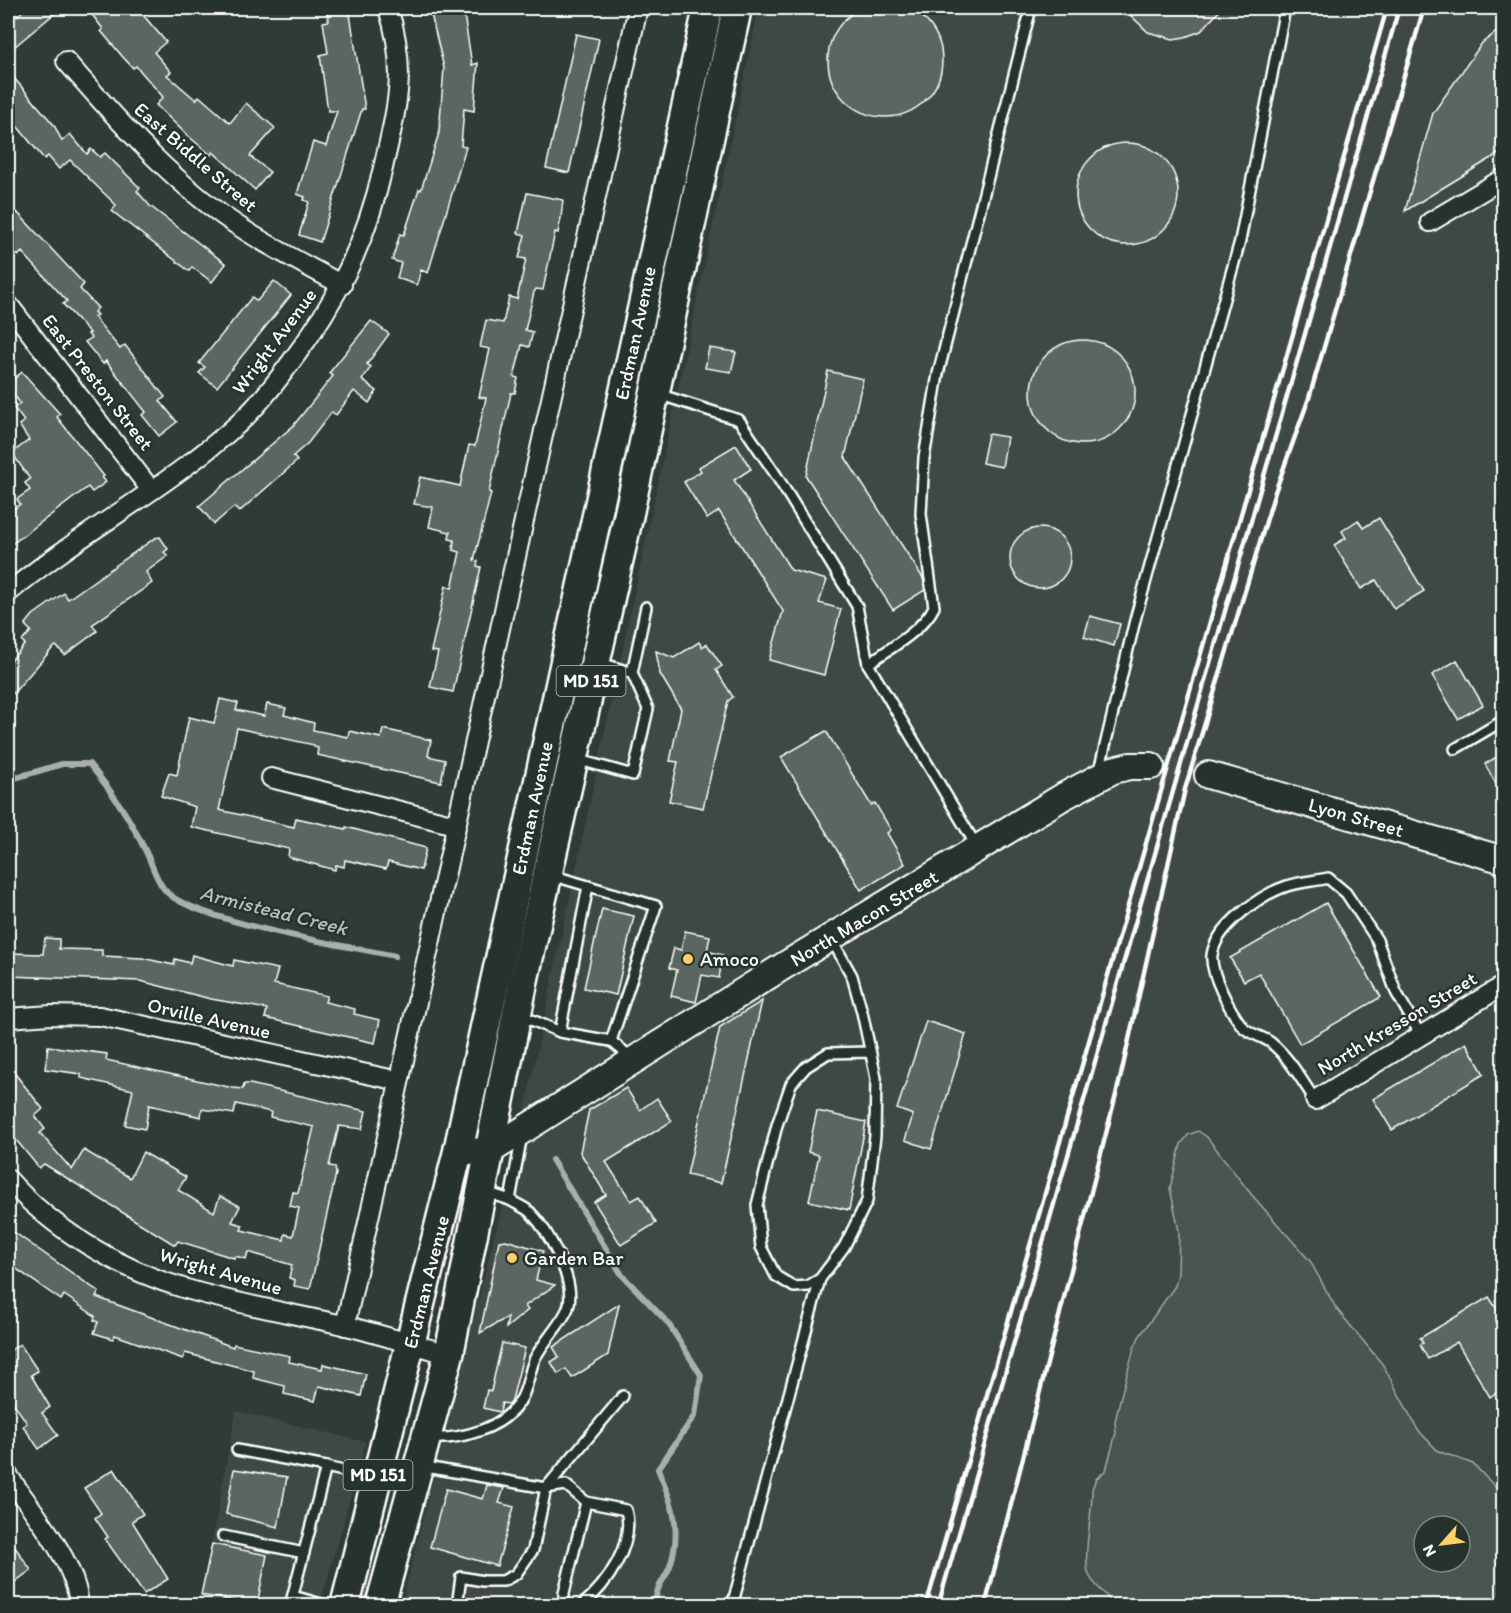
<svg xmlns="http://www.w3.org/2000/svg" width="1511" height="1613" font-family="Itim,sans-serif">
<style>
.built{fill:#3c4842;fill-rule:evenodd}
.green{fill:#4a544f;stroke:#a4aaa7;stroke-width:1.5;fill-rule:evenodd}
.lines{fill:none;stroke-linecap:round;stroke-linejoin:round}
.stream{stroke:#a9afac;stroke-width:6}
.building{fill:#5b6661;stroke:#fff;stroke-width:1.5}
.secondary-tunnel{stroke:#444f49;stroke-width:26;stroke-dasharray:26 13;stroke-linecap:butt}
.lane-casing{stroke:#fff;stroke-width:14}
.street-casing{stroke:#fff;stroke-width:22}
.secondary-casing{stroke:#fff;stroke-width:30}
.primary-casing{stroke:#fff;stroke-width:33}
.lane{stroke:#26332d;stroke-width:9}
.street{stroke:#26332d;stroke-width:18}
.secondary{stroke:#26332d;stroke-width:26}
.primary{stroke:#26332d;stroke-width:28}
.rail{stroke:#fff;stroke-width:4.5}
.poi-dot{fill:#ffd166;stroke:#26332d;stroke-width:2}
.labels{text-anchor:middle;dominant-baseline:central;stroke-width:5;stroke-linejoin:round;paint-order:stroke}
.shield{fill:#26332d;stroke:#bec2c0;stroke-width:1.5}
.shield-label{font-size:18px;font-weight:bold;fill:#fff}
.street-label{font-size:20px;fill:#fff;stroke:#26332d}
.poi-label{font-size:20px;fill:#fff;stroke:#26332d;text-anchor:start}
.water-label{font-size:21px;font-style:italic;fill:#b8bcba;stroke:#26332d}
</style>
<rect width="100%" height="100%" fill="#2f3b35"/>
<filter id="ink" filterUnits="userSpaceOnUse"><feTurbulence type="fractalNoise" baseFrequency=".0167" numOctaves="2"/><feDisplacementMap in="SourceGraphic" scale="12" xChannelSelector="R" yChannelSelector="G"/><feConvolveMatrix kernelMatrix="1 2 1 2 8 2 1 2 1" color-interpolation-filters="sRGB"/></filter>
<g filter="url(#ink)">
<!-- built -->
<g class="built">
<path d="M759,8H1503V1605L401,1606L516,1150ZM1424,1526H1460V1562H1424Z"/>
<polygon points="236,1411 366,1442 320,1605 200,1606"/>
</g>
<!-- green -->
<path class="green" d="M1198,1131L1207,1137L1251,1194L1310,1261L1336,1308L1383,1365L1418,1430L1438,1451L1473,1464L1503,1495V1605H1112C1109,1594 1094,1587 1089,1575C1082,1557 1093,1512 1092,1489L1096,1479L1106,1470L1116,1433L1115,1421L1121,1396L1134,1348L1139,1337L1175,1286L1178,1274L1179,1231L1170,1188L1181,1144L1188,1135ZM1424,1526H1460V1562H1424Z"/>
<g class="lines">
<!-- stream -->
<g class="stream">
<path d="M8,780L62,764H89C112,791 131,820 146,852C152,864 156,879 164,889C185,920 352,947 395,956"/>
<path d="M552,1160L622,1275L668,1323L701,1375L695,1415L658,1469C672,1502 682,1527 671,1563C666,1581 656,1582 655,1606"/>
</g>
</g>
<!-- building -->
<g class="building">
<circle cx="885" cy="60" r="57"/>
<polygon points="26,8 61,8 8,52 8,24"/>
<polygon points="87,8 154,8 144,16 166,42 154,52 171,72 167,75 196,100 199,96 230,123 246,103 275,128 250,156 270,172 255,190 213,152 211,155 187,135 156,105 163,97 136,66 133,68 122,56 101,31 103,29"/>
<polygon points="326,8 349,8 365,109 362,109 320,242 299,235 309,202 304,200 305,197 297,194 313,142 326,146 337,111 328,111 320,55 328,53 323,22 329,21"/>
<polygon points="439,8 463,8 472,65 478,63 474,111 464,109 461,146 466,147 428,273 421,270 417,285 397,278 401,263 392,260 400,234 404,235 419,189 421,190 439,133 444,68 430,10"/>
<polygon points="1123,8 1222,8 1201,31 1185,37 1173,39 1148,32"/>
<polygon points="1503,27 1503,151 1405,211 1433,113 1482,43"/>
<polygon points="576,34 599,39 569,173 546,168"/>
<polygon points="8,71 54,125 62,141 70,134 87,154 91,149 100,157 105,153 140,188 137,191 150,206 226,264 212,282 192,267 189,271 112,211 116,205 70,160 59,169 48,156 44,159 8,115"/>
<circle cx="1127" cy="194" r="51"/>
<polygon points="527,193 563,200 561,218 558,233 555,232 543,290 536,289 534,292 525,330 533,332 529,347 522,345 514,377 518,378 515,393 511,393 489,492 491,493 474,560 478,561 477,566 481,567 453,692 430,687 438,652 431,651 446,586 452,588 460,552 453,550 454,540 449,539 450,532 429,527 433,507 414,504 420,477 460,486 469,445 475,446 486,398 479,397 490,349 480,347 486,320 503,323 509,297 517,299 526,259 519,258 525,235 518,233"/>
<polygon points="17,212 84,284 80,289 98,308 94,312 97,315 94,317 120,349 125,345 165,397 160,401 177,422 159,436 142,415 146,412 106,361 103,364 85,342 91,338 88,334 90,333 63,304 67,301 22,252 18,256 8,245 8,221"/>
<polygon points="274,281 291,295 217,387 199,373 205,367 199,363 252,297 257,301"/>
<polygon points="371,321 389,334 367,364 371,367 362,380 377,391 369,403 354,391 336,415 332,412 308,443 293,456 297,461 239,512 234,507 214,524 199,506 293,426 333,376 329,373"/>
<circle cx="1083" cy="392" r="52"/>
<polygon points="709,348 736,352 731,372 705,368"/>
<polygon points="828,371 863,379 845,457 923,578 925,590 893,610 806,476"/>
<polygon points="22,372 60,414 57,417 104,476 102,477 106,482 92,492 88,487 8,547 8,514 20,504 17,499 30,490 25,483 30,479 12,453 29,440 19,425 24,421 14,408 20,403 8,387 8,384"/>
<polygon points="988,434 1007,437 1002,467 982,463"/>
<polygon points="736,445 751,469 734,480 791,570 827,580 819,603 841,609 824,675 769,660 783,611 719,511 707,519 684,482 701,471 699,467"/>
<polygon points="1379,518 1424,591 1394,609 1376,580 1361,589 1334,545 1346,538 1342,531 1358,520 1363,528"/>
<circle cx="1040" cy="558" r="30"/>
<polygon points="160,537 168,549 164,552 168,556 146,572 152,583 92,625 97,631 65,655 56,646 52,649 8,699 8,664 25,644 22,641 31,631 25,625 33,615 64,593 68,599 155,538"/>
<polygon points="1090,616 1120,624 1114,646 1084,637"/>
<polygon points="699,642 702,647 707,644 722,666 716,670 733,697 728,701 703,808 669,801 678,762 670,761 681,709 660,674 656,651 674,658"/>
<polygon points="1457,660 1483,705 1458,719 1432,675"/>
<polygon points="220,699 238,703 236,710 264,716 267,704 286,708 284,715 314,723 313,730 348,737 349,731 381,738 383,729 431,740 428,756 445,760 441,782 317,755 318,748 314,747 314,745 237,728 219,810 294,827 296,818 346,829 346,827 426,848 421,870 388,862 386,869 345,860 344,867 336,865 335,870 288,857 289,849 191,827 195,807 161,796 169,773 177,775 189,717 214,723"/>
<polygon points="826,731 871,805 875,803 891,830 887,833 905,864 861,890 781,757"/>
<polygon points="1503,753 1503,797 1485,764"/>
<polygon points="1326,903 1381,997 1300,1044 1259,973 1244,981 1230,958"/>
<polygon points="602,909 634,916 616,995 584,988"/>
<polygon points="685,931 710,936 707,951 723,955 719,978 702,975 696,1002 671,996 677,970 669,968 674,948 681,950"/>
<polygon points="45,938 59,939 59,949 102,950 102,956 142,958 174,965 175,959 190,963 192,955 233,966 234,960 278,969 274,984 327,996 325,1002 355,1009 354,1014 380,1020 375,1043 265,1018 267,1009 211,999 140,981 8,976 8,953 43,954"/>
<polygon points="762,1001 721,1183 687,1175 720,1027"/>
<polygon points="926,1021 966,1034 931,1149 905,1140 913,1115 897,1109"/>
<polygon points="1466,1043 1484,1074 1392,1130 1373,1099"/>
<polygon points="48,1046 107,1054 106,1060 233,1088 243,1089 244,1084 250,1084 366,1111 362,1129 339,1126 329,1166 335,1167 336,1174 310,1289 294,1286 295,1280 289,1278 292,1265 248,1252 246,1259 235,1256 234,1258 178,1241 175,1245 44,1164 39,1168 8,1130 8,1065 43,1109 35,1116 45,1129 40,1133 72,1170 84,1150 130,1178 143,1152 186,1177 178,1190 214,1212 220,1196 240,1206 232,1222 243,1225 241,1230 284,1240 285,1234 293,1236 299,1208 290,1206 293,1192 298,1193 314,1127 270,1117 271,1112 236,1104 234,1114 202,1109 201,1117 149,1105 145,1129 125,1125 133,1090 81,1078 81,1074 45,1069"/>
<polygon points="626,1088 640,1110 657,1098 672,1121 606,1162 631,1201 640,1196 656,1223 621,1245 594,1202 606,1195 580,1152 589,1110"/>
<polygon points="817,1111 866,1122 849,1210 809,1201 819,1155 808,1152"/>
<polygon points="8,1228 99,1292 96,1297 233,1347 234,1344 290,1356 289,1362 322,1369 323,1364 366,1374 361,1396 319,1386 315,1401 284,1394 285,1386 253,1378 254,1371 185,1353 183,1359 115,1335 113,1339 94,1333 98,1322 94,1320 95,1316 64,1295 61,1300 8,1263"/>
<polygon points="506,1240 543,1251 536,1280 555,1285 525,1306 528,1310 506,1328 508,1317 480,1333 499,1241"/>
<polygon points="1489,1297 1498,1311 1503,1308 1503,1388 1490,1397 1457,1342 1428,1359 1420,1345 1423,1343 1420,1338"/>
<polygon points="619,1304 608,1355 572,1378 566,1369 558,1374 551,1362 559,1357 553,1347"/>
<polygon points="502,1343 525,1348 512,1400 509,1404 502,1403 500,1412 483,1408 487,1390 491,1391"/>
<polygon points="20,1344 38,1371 31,1375 50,1407 42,1413 58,1435 39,1449 23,1426 27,1423 8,1395 8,1352"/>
<polygon points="114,1469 143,1514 132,1521 168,1579 144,1594 105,1539 108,1537 95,1518 101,1513 84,1488"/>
<polygon points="234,1469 287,1477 278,1527 226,1514"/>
<polygon points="487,1485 504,1488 499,1503 514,1507 497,1566 430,1547 446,1489 483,1499"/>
<polygon points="8,1537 31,1570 8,1587"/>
<polygon points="212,1544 267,1555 257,1605 201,1595"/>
</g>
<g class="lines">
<!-- secondary-tunnel -->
<polyline class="secondary-tunnel" points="1151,766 1208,775"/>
<!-- lane casing -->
<g class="lane-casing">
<g id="lane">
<polyline points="658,394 739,420 776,475 857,606 868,664 977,847"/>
<path d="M868,664C890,648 922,631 934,607L921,514L924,458L938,374L1031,8"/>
<polyline points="632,673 646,607"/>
<polyline points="1455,749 1504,720"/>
<polyline points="576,759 633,775 648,709 632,673 598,662"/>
<polyline points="1099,771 1135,620 1240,241 1285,8"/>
<polyline points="551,875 656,906 611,1041 633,1059"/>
<polyline points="832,940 852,976 862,1012 876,1078 875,1136 867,1201 844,1247 820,1279 808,1286 794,1287 776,1276 761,1247 757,1205 777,1125 791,1084 806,1067 828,1053 869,1052"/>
<polyline points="520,1015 560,1032 588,886"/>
<polyline points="560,1032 611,1041"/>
<path d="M1315,1100C1301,1079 1289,1057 1270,1042C1261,1036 1249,1034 1242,1026C1231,1012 1210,974 1212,955C1216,926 1262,894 1287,886C1300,882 1315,881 1328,878L1346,893L1377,940L1396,992L1421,1036"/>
<polyline points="486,1192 510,1200 522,1135"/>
<path d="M430,1438C460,1440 503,1429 520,1401C528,1389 529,1371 535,1358C544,1341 562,1323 568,1308C577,1282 548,1230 530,1212C524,1207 516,1204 510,1200"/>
<polyline points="237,1450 326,1467 290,1606"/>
<polyline points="420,1466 546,1488 566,1485 586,1502 564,1593 564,1606"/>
<polyline points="326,1467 373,1478"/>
<polyline points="223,1536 304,1553"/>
<polyline points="293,1596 328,1606"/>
<polyline points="457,1606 461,1577 483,1581 503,1581 516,1574 533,1550 546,1488 623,1396"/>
<path d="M581,1606C607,1585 635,1544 626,1510L586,1502"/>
<polyline points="732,1606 820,1279"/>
</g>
</g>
<!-- street casing -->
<g class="street-casing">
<g id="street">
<path d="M66,61C118,121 178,189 246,231C277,251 310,267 342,285"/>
<polyline points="1430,222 1504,178"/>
<polyline points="8,304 151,490"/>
<path d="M8,593C81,532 167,488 238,424C258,406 275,384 291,362C337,301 366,242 383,168C397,107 408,70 388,8"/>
<polyline points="271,778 455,825"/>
<polyline points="8,1018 51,1015 100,1016 399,1081"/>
<polyline points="1315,1100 1504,985"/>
<path d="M8,1179C52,1229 119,1269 183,1288C236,1304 290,1313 343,1325C379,1334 413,1345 449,1354"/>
<polyline points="345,1326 638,8"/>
<path d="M8,1475C31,1510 77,1562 79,1606"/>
</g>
</g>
<!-- secondary casing -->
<g class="secondary-casing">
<g id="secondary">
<polyline points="1208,775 1504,860"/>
<polyline points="458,1151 488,1152 782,967 1064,796 1113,770 1130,766 1151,766"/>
</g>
</g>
<!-- primary casing -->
<g class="primary-casing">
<g id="primary">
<polyline points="345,1606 458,1151 708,8"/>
<polyline points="380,1606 449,1354 524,978 628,518 737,8"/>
</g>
</g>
<!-- lane -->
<use href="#lane" class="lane"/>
<!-- street -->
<use href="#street" class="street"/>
<!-- secondary -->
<use href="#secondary" class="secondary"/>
<!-- primary -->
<use href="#primary" class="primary"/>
<!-- rail -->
<g class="rail">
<polyline points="926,1606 1387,8"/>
<polyline points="938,1606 1399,8"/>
<polyline points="985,1606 1121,1075 1185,789 1275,492 1309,398 1424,8"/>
</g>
</g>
</g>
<!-- markers -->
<g class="poi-dot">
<circle cx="688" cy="959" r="6"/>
<circle cx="512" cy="1258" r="6"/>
</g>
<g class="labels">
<!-- shield labels -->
<g class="shield">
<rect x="556.5" y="666" width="69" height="30" rx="4.5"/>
<rect x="343.5" y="1460" width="69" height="30" rx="4.5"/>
</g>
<g class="shield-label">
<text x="591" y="681">MD 151</text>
<text x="378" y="1475">MD 151</text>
</g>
<!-- street labels -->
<g class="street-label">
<text transform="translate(196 157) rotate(41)">East Biddle Street</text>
<text transform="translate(635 333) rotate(-78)">Erdman Avenue</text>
<text transform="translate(274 341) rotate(-53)">Wright Avenue</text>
<text transform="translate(98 382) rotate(52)">East Preston Street</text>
<text transform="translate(532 808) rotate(-78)">Erdman Avenue</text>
<text transform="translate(1356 817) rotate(16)">Lyon Street</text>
<text transform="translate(864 918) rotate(-31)">North Macon Street</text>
<text transform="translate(209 1018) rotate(13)">Orville Avenue</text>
<text transform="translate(1397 1023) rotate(-31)">North Kresson Street</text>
<text transform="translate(221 1271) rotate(16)">Wright Avenue</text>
<text transform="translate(426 1282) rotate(-76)">Erdman Avenue</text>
</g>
<!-- poi labels -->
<g class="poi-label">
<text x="700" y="959">Amoco</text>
<text x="524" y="1258">Garden Bar</text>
</g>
<!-- water labels -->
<g class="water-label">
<text transform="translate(274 910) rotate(14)">Armistead Creek</text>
</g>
</g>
<!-- margin -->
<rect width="1511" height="1613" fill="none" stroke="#26332d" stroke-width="30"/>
<rect x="15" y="15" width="1481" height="1583" fill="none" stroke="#fff" stroke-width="2" filter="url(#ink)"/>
<!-- north arrow -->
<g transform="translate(1442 1544) rotate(242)"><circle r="28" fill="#26332d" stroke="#7d8581" stroke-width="1.5"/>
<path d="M0-4.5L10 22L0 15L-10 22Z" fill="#ffd166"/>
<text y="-9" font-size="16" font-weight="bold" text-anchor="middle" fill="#ffffff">N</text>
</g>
</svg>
